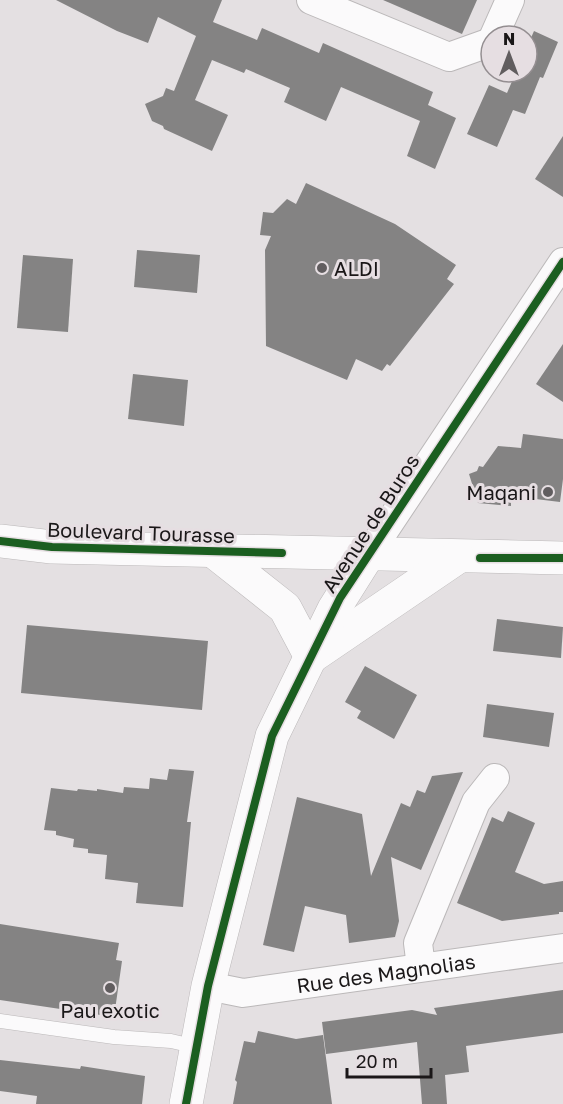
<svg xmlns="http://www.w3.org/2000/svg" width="563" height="1104" font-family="'Golos Text',sans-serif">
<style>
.building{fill:#848383}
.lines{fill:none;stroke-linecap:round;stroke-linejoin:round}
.lane-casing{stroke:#bbb8b9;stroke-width:15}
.street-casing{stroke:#bbb8b9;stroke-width:30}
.secondary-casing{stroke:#bbb8b9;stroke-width:34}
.lane{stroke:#fbfafb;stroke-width:14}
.street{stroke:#fbfafb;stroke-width:28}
.secondary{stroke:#fbfafb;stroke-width:33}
.cycleway-casing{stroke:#e6dee2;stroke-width:11}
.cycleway{stroke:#1b5e20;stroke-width:8}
.poi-dot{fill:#615d5f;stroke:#e6dee2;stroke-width:2}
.labels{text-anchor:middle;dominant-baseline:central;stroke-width:6;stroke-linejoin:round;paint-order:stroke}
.poi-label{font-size:20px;fill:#1a1718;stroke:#e6dee2;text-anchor:start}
.street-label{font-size:20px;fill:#1a1718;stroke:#e6dee2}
</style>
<rect width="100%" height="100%" fill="#e4e0e2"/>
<!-- building -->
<g class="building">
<polygon points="56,0 222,0 213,22 257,40 262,28 319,53 323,43 433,92 428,105 456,118 435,169 407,156 420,121 341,87 326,121 284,102 290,88 246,69 244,73 212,60 195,100 228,115 212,151 164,129 163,126 152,121 145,104 163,96 166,88 174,91 196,36 158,17 148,43 117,31"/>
<polygon points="383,0 477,0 462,34"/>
<polygon points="534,31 558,42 543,78 540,77 525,114 513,110 497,147 467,134 489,85 507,93 516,72 527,72 527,47"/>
<polygon points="563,136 563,197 535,179"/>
<polygon points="306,183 395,224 456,265 447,279 454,284 390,366 387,364 382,371 356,359 347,380 266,346 265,250 271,236 260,235 263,212 273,213 287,199 296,204"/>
<polygon points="137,250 200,255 197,293 134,287"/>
<polygon points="23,255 73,259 68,332 17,328"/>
<polygon points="563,344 563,402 536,384"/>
<polygon points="133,374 188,380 184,426 128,419"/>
<polygon points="523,434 563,439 563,479 560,502 511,496 511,506 478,503 469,474 477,471 479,466 483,467 498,446 521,448"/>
<polygon points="497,619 563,627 561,658 493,651"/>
<polygon points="27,625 208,641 202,710 21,693"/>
<polygon points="365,666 417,695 394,739 357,718 361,711 345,702"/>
<polygon points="487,704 554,713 549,747 483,737"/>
<polygon points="169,769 194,771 187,822 191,822 183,907 136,903 138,883 105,879 107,855 88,853 88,849 73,847 74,839 56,835 56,831 44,830 51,788 77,791 78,789 97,791 97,789 123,793 124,787 149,789 150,778 167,780"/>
<polygon points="463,772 421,870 391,857 399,921 395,937 349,943 346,915 305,906 294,952 263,945 297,797 362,814 371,876 401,803 410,807 417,790 425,793 432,776"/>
<polygon points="508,811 535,823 515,872 544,884 563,881 563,912 559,912 559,914 502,921 457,903 492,817 503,822"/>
<polygon points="0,924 119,943 116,960 122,961 114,1017 0,1000"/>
<polygon points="563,990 563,1033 466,1046 469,1072 445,1075 447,1104 422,1104 417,1042 326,1054 322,1022 412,1010 437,1015 434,1008"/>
<polygon points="258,1031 296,1039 323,1035 332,1104 233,1104 237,1082 235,1080 244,1041 255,1043"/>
<polygon points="0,1060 80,1069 81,1066 145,1076 142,1104 36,1104 37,1096 0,1091"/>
</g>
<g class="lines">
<!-- lane casing -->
<g class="lane-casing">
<polyline id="lane" points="0,1021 114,1037 171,1041 197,1047"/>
</g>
<!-- street casing -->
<g class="street-casing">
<g id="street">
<polyline points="311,0 449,57 491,42"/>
<polyline points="494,36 510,0"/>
<polyline points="368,555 563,262"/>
<polyline points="421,967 418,943 476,802 495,778"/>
<path id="s1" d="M208,986L243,993L563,948"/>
</g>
</g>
<!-- secondary casing -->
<g class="secondary-casing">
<g id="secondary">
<polyline points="0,541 52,547 563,558"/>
<polyline points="213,551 285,608 311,657 458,557"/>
<polyline points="186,1104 208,986 272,736 334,609 368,555"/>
</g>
</g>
<!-- lane -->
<use href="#lane" class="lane"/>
<!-- street -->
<use href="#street" class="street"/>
<!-- secondary -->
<use href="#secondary" class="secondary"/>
<!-- cycleway casing -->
<g class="cycleway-casing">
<g id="cycleway">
<polyline points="0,541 52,547 282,553"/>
<polyline points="480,558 563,558"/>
<polyline points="186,1104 208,986 272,736 340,598 563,262"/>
</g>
</g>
<!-- cycleway -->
<use href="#cycleway" class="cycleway"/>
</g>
<!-- markers -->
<g class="poi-dot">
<circle cx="322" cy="268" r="6"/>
<circle cx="548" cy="492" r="6"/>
<circle cx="110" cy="988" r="6"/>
</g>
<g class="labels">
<!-- poi labels -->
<g class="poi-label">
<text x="334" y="268">ALDI</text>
<text x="536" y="492" text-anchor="end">Maqani</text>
<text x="110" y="1010" text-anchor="middle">Pau exotic</text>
</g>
<!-- street labels -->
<g class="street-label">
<text transform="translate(370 523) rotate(-57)">Avenue de Buros</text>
<text transform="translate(141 532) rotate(2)">Boulevard Tourasse</text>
<text stroke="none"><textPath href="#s1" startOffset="180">Rue des Magnolias</textPath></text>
</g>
</g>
<!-- north arrow -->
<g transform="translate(509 54)"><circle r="28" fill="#e6dee2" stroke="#948e91" stroke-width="1.5"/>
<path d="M0-4.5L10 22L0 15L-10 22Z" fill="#615d5f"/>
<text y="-9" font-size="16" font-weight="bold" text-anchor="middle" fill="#1a1718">N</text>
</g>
<!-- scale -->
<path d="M347 1068v9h84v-9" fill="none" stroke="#1a1718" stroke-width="3"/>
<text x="356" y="1068" font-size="18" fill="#1a1718" stroke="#e6dee2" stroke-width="4.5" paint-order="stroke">20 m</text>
</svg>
